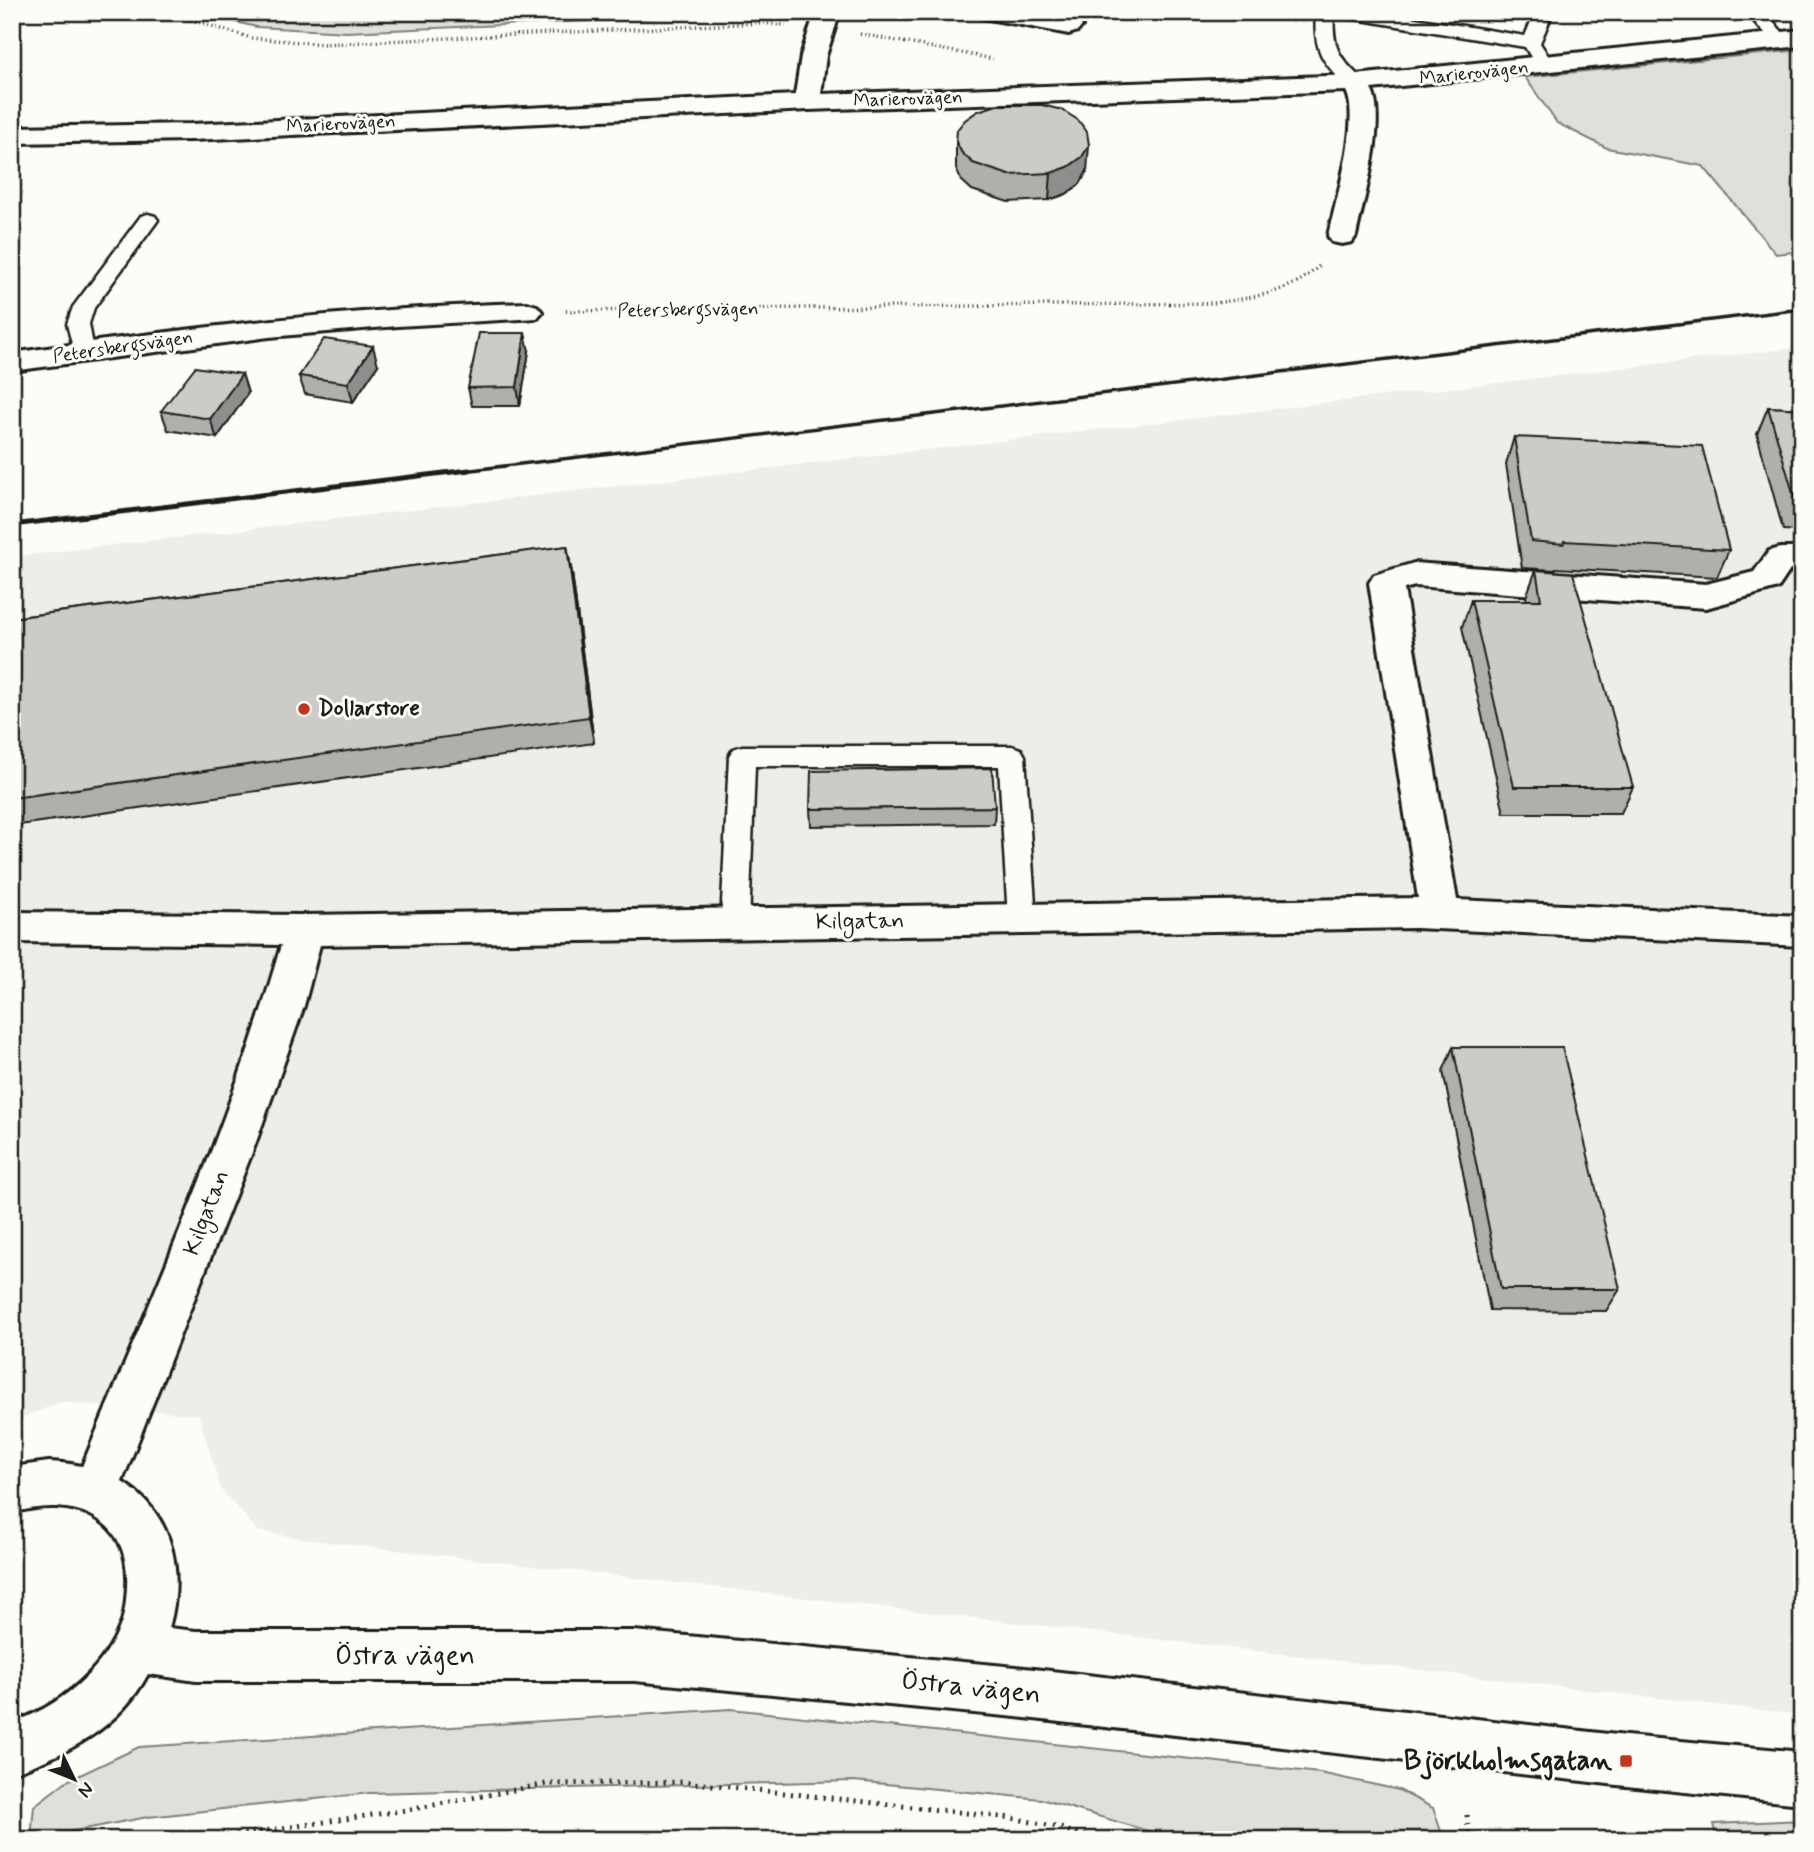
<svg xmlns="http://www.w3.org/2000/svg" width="1814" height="1852" font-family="Mynerve,sans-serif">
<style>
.built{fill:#eeede9}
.green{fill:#e0dfdb;stroke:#7e7e7c;stroke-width:2}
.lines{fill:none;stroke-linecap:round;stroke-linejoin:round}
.service-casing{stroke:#1c1c1c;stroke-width:5}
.minor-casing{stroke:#1c1c1c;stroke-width:6}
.tertiary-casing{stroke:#1c1c1c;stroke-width:6}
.path-far1{stroke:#1c1c1c;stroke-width:3.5;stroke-dasharray:1 3.5;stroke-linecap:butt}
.path{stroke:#1c1c1c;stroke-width:5;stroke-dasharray:2 6;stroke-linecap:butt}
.service{fill:#fdfcf7;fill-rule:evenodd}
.minor{fill:#fdfcf7;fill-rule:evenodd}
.tertiary{fill:#fdfcf7;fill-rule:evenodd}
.rail-far1{stroke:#1c1c1c;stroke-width:3.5}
.rail{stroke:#1c1c1c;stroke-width:5}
.wall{fill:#afafac;stroke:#1c1c1c;stroke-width:2}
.shaded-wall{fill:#8f8e8c;stroke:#1c1c1c;stroke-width:2}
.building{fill:#cccbc8;stroke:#1c1c1c;stroke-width:2}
.poi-dot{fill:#c8321e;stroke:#fdfcf7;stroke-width:2.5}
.labels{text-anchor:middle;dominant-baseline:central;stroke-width:6;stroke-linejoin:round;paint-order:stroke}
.far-street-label{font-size:19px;fill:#1c1c1c;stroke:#fdfcf7}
.poi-label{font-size:23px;font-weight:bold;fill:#1c1c1c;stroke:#fdfcf7;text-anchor:start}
.street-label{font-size:23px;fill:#1c1c1c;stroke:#fdfcf7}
.near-street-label{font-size:28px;fill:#1c1c1c;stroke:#fdfcf7}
.near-poi-label{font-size:28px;font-weight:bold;fill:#1c1c1c;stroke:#fdfcf7;text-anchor:end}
</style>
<rect width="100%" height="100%" fill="#fdfcf7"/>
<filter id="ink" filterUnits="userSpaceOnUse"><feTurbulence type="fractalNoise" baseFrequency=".0143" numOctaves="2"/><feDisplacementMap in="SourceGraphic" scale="14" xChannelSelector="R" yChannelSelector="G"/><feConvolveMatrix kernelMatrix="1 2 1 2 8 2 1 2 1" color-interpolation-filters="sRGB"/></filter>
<g filter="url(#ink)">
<!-- built -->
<polygon class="built" points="1802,347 1802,1715 311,1540 258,1531 221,1490 199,1415 62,1402 12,1421 12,557"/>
<!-- green -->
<g class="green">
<polygon points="192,12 789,12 347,32 257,27"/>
<polygon points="1802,50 1802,251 1776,254 1703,166 1607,148 1557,123 1525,77"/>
<polygon points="731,1709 1320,1773 1399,1790 1433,1808 1444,1840 1178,1840 1041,1799 854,1781 370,1793 148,1817 31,1839 34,1806 65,1782 139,1747"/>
<polygon points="1802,1820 1802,1840 1717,1840 1713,1824"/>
</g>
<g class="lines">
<!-- service casing -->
<g class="service-casing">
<g id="service">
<path d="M1316,12H1334C1332,46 1337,56 1362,79L1364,83L1362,87H1348C1322,62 1313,50 1316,12Z"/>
<polygon points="1334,12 1378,12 1525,36 1535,12 1553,12 1540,43 1554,65 1545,71 1538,69 1525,47 1343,17"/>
<polygon points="1705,12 1765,12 1789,40 1786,44 1774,44 1752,19 1714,17"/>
<polygon points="148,214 155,216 158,220 94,308 89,324 94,351 91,356 75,356 67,324 73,307 141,216"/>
<polygon points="742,746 1012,746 1021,749 1025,756 1036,919 1032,927 1022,930 1012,927 1008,919 999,766 755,766 749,924 745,932 735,935 725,932 721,924 729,756 733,749"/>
</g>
</g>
<!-- minor casing -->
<g class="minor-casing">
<g id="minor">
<path d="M815,12H840L826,56L821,94L1355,75L1802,30V46L1371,89C1388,119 1363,201 1356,236L1352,242L1342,244L1332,242L1328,236C1335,203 1361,119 1346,91L808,110L192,140L12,143V127L192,124L795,95L801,56Z"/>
<polygon points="977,12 1033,12 1078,21 1082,26 1078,31 1069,34 989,19 980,17"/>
<path d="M527,303L537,306L542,312L537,318L398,326L269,337L12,371V353C183,328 354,308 527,303Z"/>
<path d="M1781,548H1802V570H1790L1778,588L1706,608L1415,586L1404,589L1457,900L1802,916V946L1415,928L320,945L304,1006L255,1145L112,1507L95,1514L78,1507L72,1491C145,1311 228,1132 281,945L12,942V912L305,915L1418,898L1369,583L1374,575L1414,563L1706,584L1754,572L1769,551Z"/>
</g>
</g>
<!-- tertiary casing -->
<g class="tertiary-casing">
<path id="tertiary" d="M49,1462C144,1465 195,1536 169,1628L196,1631H634L1016,1667L1626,1736L1802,1752V1804L1626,1786L1016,1717L634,1681H196L148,1674C119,1728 68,1754 12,1773V1723C57,1707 100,1674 119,1629C125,1616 126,1602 127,1587C131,1516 73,1495 12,1513V1467Z"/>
</g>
<!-- path-far1 -->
<g class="path-far1">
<polyline points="165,12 251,38 324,44 759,23 786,25"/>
<polyline points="860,34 993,59"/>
<path d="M566,311L1216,303C1254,297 1293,293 1321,264"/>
</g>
<!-- path -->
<g class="path">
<polyline points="1467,1815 1469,1840"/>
<polyline points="1673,1833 1686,1840"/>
<polyline points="180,1840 243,1834 413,1809 546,1784 684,1782 1012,1818 1057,1827 1098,1840"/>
</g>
<!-- service -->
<use href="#service" class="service"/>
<!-- minor -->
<use href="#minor" class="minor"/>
<!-- tertiary -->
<use href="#tertiary" class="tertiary"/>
<!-- rail-far1 -->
<polyline class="rail-far1" points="455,472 1802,309"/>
<!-- rail -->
<polyline class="rail" points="12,525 469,470"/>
</g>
<!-- wall -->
<g class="wall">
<polygon points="956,142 1087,171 1080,184 1066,194 1049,200 1008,202 972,190 961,180 956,169"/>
<polygon points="529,351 520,406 472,406 468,388"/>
<polygon points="378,365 353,402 305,394 299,376"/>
<polygon points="242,374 248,393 217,438 168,430 161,411"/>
<polygon points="1768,407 1802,409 1802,531 1783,530 1757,434"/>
<polygon points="1514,437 1729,550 1717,577 1556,568 1555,570 1522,568 1506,464"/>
<polygon points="567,546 572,573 594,743 12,826 12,618"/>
<polygon points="1536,570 1633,787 1621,813 1504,813 1462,627 1471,600 1527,600 1526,597"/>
<polygon points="995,807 994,824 811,826 810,809"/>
<polygon points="1453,1047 1620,1289 1606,1311 1490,1310 1443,1071"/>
</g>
<!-- shaded-wall -->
<g class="shaded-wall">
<polygon points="1089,145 1087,171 1080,184 1066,194 1049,200 1051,173"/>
<polygon points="525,333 529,351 520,406 517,387"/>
<polygon points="373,346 378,365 353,402 348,383"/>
<polygon points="242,374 248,393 217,438 210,419"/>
<polygon points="567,546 572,573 594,743 589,717"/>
</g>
<!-- building -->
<g class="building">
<polygon points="997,105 1042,105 1062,110 1078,120 1087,132 1089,145 1082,157 1068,167 1051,173 1009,175 973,163 962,153 956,142 957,130 965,120 978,111"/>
<polygon points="479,333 525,333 517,387 468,388"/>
<polygon points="324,339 373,346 348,383 299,376"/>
<polygon points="195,367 242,374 210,419 161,411"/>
<polygon points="1768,407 1802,409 1802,504 1796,503"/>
<polygon points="1514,437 1702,446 1729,550 1564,541 1564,544 1531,541"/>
<polygon points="567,546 589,717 12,798 12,618"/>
<polygon points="1536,570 1573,573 1633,787 1514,787 1471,600 1541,600"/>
<polygon points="992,768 995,807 810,809 811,771"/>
<polygon points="1453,1047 1562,1047 1620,1289 1501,1289"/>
</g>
</g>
<!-- markers -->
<g class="poi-dot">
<circle cx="304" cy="709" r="7"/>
<rect x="1619" y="1754" width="14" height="14" rx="3.5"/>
</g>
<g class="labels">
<!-- far-street labels -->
<g class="far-street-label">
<text transform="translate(1474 73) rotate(-6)">Marierovägen</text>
<text transform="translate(908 99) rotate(-2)">Marierovägen</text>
<text transform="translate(341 124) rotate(-3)">Marierovägen</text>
<text transform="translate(688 310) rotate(-1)">Petersbergsvägen</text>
<text transform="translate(123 347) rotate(-8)">Petersbergsvägen</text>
</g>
<!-- poi labels -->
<g class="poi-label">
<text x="318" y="709">Dollarstore</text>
</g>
<!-- street labels -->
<g class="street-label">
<text transform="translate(860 922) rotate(-1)">Kilgatan</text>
<text transform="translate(207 1213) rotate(-69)">Kilgatan</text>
</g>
<!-- near-street labels -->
<g class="near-street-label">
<text x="405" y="1656">Östra vägen</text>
<text transform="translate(971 1688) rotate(6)">Östra vägen</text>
</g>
<!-- near-poi labels -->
<g class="near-poi-label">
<text x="1612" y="1761">Björkholmsgatan</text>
</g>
</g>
<!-- margin -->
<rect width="1814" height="1852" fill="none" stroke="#fdfcf7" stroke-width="42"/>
<rect x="21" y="21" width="1772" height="1810" fill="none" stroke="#1c1c1c" stroke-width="2.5" filter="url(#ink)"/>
<!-- north arrow -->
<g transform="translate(74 1779) rotate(133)" stroke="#fdfcf7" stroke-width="5" paint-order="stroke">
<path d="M0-5L12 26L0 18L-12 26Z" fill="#1c1c1c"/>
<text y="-10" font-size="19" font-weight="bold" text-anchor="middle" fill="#1c1c1c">N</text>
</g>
</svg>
